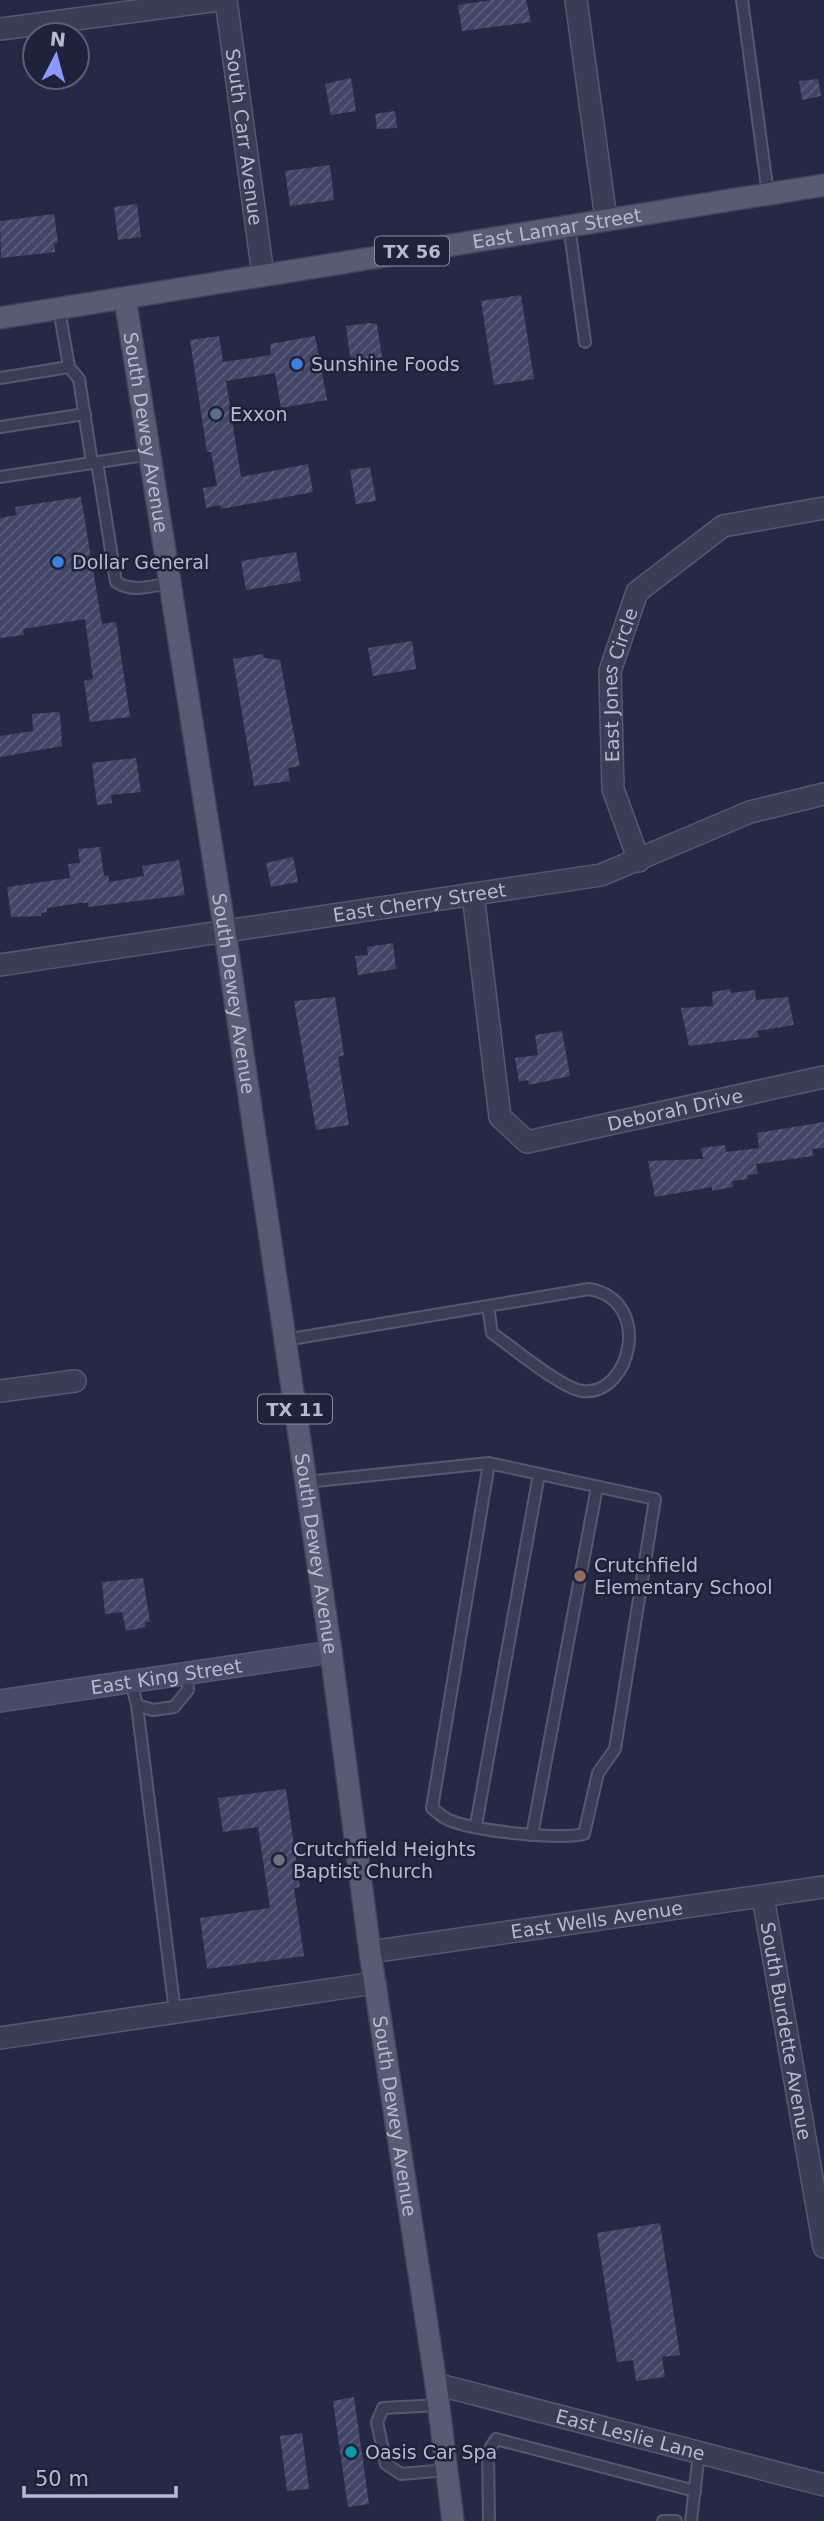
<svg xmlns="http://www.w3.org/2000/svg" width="824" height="2521" font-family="'DejaVu Sans',sans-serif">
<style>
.building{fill:url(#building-hatch)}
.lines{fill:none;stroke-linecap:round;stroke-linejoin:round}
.lane-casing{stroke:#55586f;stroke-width:14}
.street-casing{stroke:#55586f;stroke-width:24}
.secondary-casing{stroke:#55586f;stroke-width:24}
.primary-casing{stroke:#40445b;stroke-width:24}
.lane{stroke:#393d55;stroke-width:10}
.street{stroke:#393d55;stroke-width:21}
.secondary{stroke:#474b68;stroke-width:21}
.primary{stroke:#575c75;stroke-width:21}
.shop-dot{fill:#3f7fe0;stroke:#1e223a;stroke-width:2.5}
.service-dot{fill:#5c6f8a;stroke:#1e223a;stroke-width:2.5}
.education-dot{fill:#8d6e63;stroke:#1e223a;stroke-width:2.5}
.worship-dot{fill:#6b7280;stroke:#1e223a;stroke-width:2.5}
.culture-dot{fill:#0f9aa8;stroke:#1e223a;stroke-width:2.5}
.labels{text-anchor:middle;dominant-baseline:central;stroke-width:5;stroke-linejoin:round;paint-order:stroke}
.shield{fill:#1e223a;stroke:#898ca2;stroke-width:2}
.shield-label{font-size:18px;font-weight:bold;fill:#b7bace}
.street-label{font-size:19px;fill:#b7bace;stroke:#1e223a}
.poi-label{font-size:19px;fill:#b7bace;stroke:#1e223a;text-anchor:start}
</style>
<defs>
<pattern id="building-hatch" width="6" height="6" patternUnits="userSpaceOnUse" patternTransform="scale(1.75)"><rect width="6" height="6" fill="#414666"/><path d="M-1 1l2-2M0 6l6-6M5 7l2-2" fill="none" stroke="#5a5f7b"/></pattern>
</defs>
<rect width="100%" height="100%" fill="#242a46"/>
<!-- building -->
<g class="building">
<polygon points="492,0 526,0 531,22 462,31 458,5"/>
<polygon points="351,78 356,111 331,115 325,84"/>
<polygon points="818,79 821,96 802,100 799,81"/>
<polygon points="395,111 397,128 377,129 375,114"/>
<polygon points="330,165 334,200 290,206 285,171"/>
<polygon points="137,204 141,237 118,240 114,207"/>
<polygon points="54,214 58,243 54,243 55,252 1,258 0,221"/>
<polygon points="521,295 534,379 494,385 481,301"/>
<polygon points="369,323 377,324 384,370 352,372 346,326"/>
<polygon points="219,336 223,362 271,355 270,344 315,336 327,400 281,408 275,373 226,381 241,477 308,464 313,492 221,509 220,505 206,508 203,488 217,486 211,452 207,452 190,340"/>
<polygon points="370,467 376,501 356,504 350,470"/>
<polygon points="81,497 102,624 116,622 130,717 90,722 84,681 93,679 85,619 23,629 24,635 0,638 0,518 16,515 15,507"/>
<polygon points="296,552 301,581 246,590 241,561"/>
<polygon points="412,641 416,669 373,676 368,648"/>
<polygon points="263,654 264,658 280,660 300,766 288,768 290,781 254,786 233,659"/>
<polygon points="57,712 60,713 62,746 0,757 0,736 33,731 32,714"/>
<polygon points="136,758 141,792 111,795 112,803 97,805 92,763"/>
<polygon points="100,847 104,876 108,875 109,882 144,876 142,866 179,860 185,895 88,907 88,903 80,903 47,908 47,912 41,913 41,916 11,917 7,887 70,878 68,864 80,863 78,849"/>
<polygon points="293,857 298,882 271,887 266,863"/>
<polygon points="393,943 396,969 358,975 355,956 368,955 367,947"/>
<polygon points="730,989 731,993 755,990 756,1000 788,997 794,1025 757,1031 759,1037 689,1046 681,1008 713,1006 712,992"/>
<polygon points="335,997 344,1055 338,1057 349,1125 316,1130 294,1001"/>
<polygon points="562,1031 570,1076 529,1085 528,1080 519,1082 515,1058 538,1055 535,1035"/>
<polygon points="824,1122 824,1148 812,1149 813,1156 756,1164 758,1174 747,1175 748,1179 732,1181 733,1187 712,1191 712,1187 655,1197 648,1161 703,1159 701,1148 725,1145 726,1152 759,1148 757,1133"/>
<polygon points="143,1578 150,1622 145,1622 146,1627 126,1631 122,1612 105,1614 102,1582"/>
<polygon points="286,1789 300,1887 294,1888 304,1956 207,1969 200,1918 270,1908 258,1827 223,1832 218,1798"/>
<polygon points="660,2223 680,2355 662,2357 665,2377 636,2381 633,2360 617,2362 597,2233"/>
<polygon points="354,2397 369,2504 348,2507 333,2401"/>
<polygon points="302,2433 309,2489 287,2491 280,2436"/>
</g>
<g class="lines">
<!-- lane casing -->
<g class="lane-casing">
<g id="lane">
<polyline points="742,0 768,194"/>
<polyline points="569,226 585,342"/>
<polyline points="59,309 69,367 79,379 92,463"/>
<polyline points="0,378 69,367"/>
<polyline points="0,427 85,414"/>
<path d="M97,462L116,582C133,593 151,586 170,583"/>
<polyline points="0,477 151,454"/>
<path d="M285,1340L589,1289C654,1300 631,1397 582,1391C561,1388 512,1347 492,1333L488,1307"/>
<path d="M306,1482L489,1463L655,1499L615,1749L598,1773L584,1834C558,1840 475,1831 449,1820C443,1818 437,1812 432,1808L489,1463"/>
<polyline points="131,1682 137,1705 153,1710 174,1707 188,1690 187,1674"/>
<polyline points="137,1705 175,2012"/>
<polyline points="476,1825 539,1474"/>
<polyline points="532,1835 597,1487"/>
<polyline points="439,2405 383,2408 377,2422 386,2464 401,2474 447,2470"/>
<polyline points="489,2521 488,2452 496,2439 695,2491"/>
<polyline points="663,2521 676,2521"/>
<polyline points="691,2521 699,2453"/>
</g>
</g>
<!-- street casing -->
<g class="street-casing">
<g id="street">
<path id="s1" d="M226,0L263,275"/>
<polyline points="576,0 606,219"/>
<polyline points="0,29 219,0"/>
<path id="s2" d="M639,861L613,789L610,671L637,592L723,526L824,508"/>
<path id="s3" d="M473,894L500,1117L527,1142L824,1077"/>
<path id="s4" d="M0,965L601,875L750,812L824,794"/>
<polyline points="0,1391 75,1381"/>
<path id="s5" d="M763,1897L824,2247"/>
<path id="s6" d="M370,1952L824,1887"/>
<polyline points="0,2038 375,1983"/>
<path id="s7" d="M436,2384L824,2485"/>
</g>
</g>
<!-- secondary casing -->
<g class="secondary-casing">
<g id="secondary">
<path id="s8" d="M0,1701L331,1652"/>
</g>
</g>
<!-- primary casing -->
<g class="primary-casing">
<g id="primary">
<path id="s9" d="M125,298L225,932L331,1652L370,1952L436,2384L453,2521"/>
<path id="s10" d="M0,318L824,185"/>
</g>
</g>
<!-- lane -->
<use href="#lane" class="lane"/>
<!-- street -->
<use href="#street" class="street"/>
<!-- secondary -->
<use href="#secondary" class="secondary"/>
<!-- primary -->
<use href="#primary" class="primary"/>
</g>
<!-- markers -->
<g class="shop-dot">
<circle cx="297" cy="364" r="7"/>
<circle cx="58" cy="562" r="7"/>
</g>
<circle class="service-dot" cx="216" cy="414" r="7"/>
<circle class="education-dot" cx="580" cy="1576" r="7"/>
<circle class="worship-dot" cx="279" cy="1860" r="7"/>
<circle class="culture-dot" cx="351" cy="2452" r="7"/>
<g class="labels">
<!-- shield labels -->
<g class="shield">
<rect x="375" y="236.5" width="74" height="29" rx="5"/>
<rect x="258" y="1394.5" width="74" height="29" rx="5"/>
</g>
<g class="shield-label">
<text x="412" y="251">TX 56</text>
<text x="295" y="1409">TX 11</text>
</g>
<!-- street labels -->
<g class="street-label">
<text stroke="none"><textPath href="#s1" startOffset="138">South Carr Avenue</textPath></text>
<text stroke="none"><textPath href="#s10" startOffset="564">East Lamar Street</textPath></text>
<text stroke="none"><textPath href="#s9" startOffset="136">South Dewey Avenue</textPath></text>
<text stroke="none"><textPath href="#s2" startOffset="182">East Jones Circle</textPath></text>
<text stroke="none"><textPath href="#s4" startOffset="424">East Cherry Street</textPath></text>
<text stroke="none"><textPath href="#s9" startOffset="704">South Dewey Avenue</textPath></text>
<text stroke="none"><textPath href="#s3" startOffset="413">Deborah Drive</textPath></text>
<text stroke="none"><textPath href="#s9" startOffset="1270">South Dewey Avenue</textPath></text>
<text stroke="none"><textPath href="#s8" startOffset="168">East King Street</textPath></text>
<text stroke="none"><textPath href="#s6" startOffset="229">East Wells Avenue</textPath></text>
<text stroke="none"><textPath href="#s5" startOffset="136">South Burdette Avenue</textPath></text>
<text stroke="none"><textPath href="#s9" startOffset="1838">South Dewey Avenue</textPath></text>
<text stroke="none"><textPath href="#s7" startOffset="201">East Leslie Lane</textPath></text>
</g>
<!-- poi labels -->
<g class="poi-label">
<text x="311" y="364">Sunshine Foods</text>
<text x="230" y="414">Exxon</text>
<text x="72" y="562">Dollar General</text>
<text x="594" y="1565">Crutchfield<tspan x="594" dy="22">Elementary School</tspan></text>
<text x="293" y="1849">Crutchfield Heights<tspan x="293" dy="22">Baptist Church</tspan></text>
<text x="365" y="2452">Oasis Car Spa</text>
</g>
</g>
<!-- north arrow -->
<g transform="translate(56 56) rotate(6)"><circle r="33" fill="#1e223a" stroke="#5b5f75" stroke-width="2"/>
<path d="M0-5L12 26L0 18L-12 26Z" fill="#8b99ff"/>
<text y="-10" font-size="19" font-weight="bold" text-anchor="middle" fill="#b7bace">N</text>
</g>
<!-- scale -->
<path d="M24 2486v10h152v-10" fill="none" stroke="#b7bace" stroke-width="3.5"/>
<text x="35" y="2486" font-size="21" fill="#b7bace" stroke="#1e223a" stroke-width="5" paint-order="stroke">50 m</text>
</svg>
